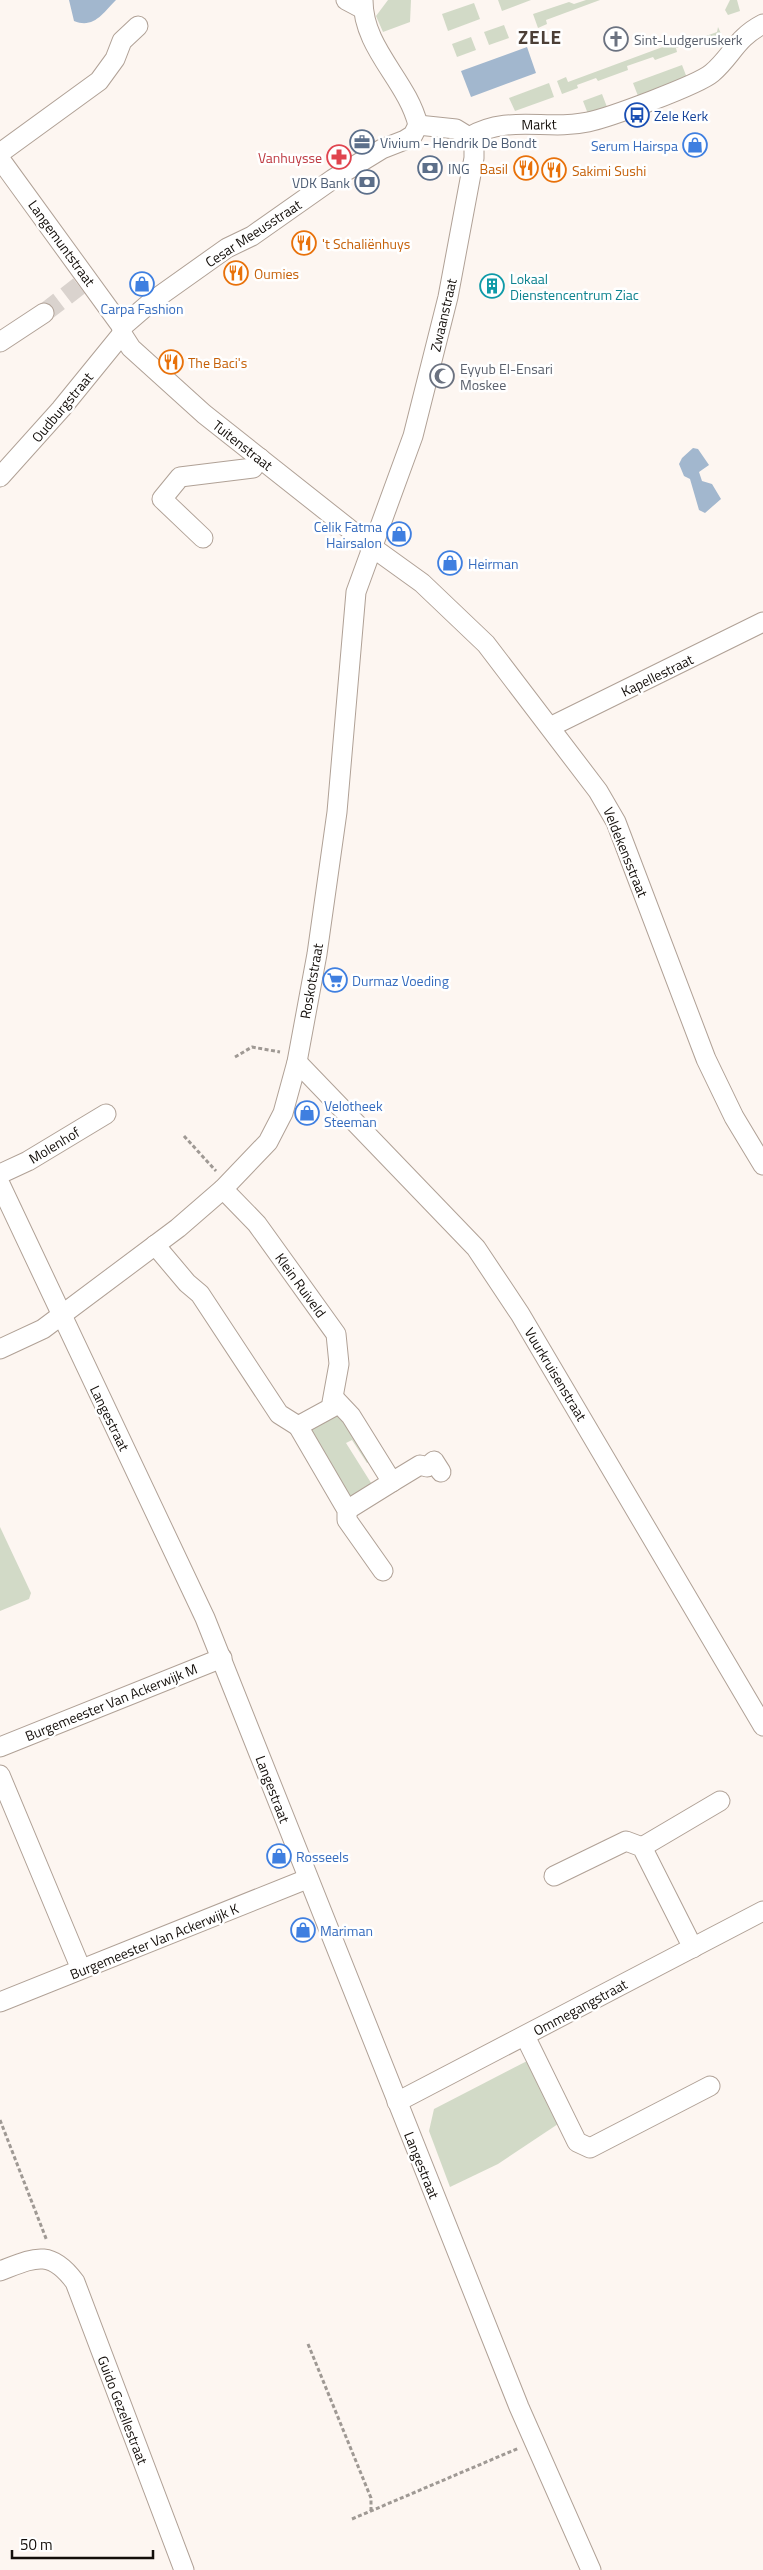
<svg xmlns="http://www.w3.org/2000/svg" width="763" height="2570" font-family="'Titillium Web',sans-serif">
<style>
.green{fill:#d2dac7}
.water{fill:#a2b7ce}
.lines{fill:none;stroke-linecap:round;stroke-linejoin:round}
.minor-tunnel{stroke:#dad3ce;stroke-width:19;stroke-dasharray:19 9;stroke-linecap:butt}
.minor-casing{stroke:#b0a196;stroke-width:21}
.path{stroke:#9f9994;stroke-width:3;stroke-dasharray:4 2.5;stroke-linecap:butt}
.minor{stroke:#fff;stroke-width:19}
.labels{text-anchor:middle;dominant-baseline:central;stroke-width:5;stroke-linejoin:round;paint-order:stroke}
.worship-label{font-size:14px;fill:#5b616d;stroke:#fff;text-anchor:start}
.transit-label{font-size:14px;fill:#164399;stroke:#fff;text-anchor:start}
.street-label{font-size:14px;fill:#130e0a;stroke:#fff}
.service-label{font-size:14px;fill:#4e5e75;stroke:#fff;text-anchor:start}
.shop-label{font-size:14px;fill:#366cbe;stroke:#fff;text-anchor:start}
.health-label{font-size:14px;fill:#be3a42;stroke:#fff;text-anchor:end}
.food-label{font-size:14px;fill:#c56008;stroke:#fff;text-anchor:start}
.culture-label{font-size:14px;fill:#0d838f;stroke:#fff;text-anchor:start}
.district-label{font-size:19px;font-weight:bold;letter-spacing:1px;fill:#4c3f36;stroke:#fff}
</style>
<rect width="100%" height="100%" fill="#fdf6f1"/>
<!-- green -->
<g class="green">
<polygon points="388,0 411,0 410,22 383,32 376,16"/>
<polygon points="498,0 531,0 502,11"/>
<polygon points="586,0 600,0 546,20 547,24 538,28 533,14 569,2 574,4"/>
<polygon points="730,0 737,0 740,11 728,15 725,10"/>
<polygon points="474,3 480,19 448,31 442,14"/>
<polygon points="504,25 509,38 489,45 484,32"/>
<polygon points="718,27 722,36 694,46 690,37 693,36 695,40 717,32"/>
<polygon points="471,37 476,50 457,57 452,44"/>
<polygon points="687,38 689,44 676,48 677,52 655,60 653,57 627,66 628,70 598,81 596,78 577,85 578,88 562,94 557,81 566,77 568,82"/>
<polygon points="682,65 687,78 638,96 633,83"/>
<polygon points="549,83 554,97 515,111 509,98"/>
<polygon points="602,94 607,107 588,114 583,101"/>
<polygon points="340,1411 372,1460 367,1463 352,1440 346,1443 373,1486 350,1500 310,1430"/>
<polygon points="0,1527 31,1593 29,1599 0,1611"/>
<polygon points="531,2059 561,2122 498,2164 450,2187 429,2131 434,2109"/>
</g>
<!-- water -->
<g class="water">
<path d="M69,0H116C103,13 94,29 74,21Z"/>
<polygon points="527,47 536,73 471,97 461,71"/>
<polygon points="693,448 698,449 709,465 699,472 702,481 712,484 721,499 705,513 699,510 690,479 684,476 679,464 682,458"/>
</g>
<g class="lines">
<!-- minor-tunnel -->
<polyline class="minor-tunnel" points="44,313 79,286"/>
<!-- minor casing -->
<g class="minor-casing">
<g id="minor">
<polyline points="346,0 363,9"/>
<path d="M363,0C363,49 407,80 418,125"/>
<polyline points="418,125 456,129 469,137"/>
<path d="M469,137C508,114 547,131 588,122C608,118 698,85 712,73C732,56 736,38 763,24"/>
<polyline points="0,153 99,81 115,59 122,41 138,26"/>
<polyline points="0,159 122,327"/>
<polyline points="122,334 131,348 204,414 372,547 422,583 486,644 598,791 616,822 706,1059 734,1117 763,1165"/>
<polyline points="122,334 122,327 151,302 227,248 252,236 333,179 382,149 405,140 413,135 418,125"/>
<polyline points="0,342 44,313"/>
<polyline points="0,477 61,409 122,334"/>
<polyline points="203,538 162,499 180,477 253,468 260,458"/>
<polyline points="550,727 763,622"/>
<polyline points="297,1062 476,1248 520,1314 763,1726"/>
<polyline points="0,1174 28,1161 106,1114"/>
<polyline points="0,1184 205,1618 519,2407 591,2570"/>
<polyline points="155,1245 187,1283 200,1294 279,1414 298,1426 331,1408 339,1364 336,1334 257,1224 223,1189"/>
<polyline points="0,1349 43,1329 178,1228 223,1189 268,1142 283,1113 297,1062 317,954 337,812 356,592 413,436 448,297 474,158 474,148 469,137"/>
<polyline points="334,1398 351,1416 392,1482 347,1510"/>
<polyline points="298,1426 347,1510 347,1520 383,1571"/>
<polyline points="392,1482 420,1465 427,1467 434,1461 441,1472"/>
<polyline points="0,1747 222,1658"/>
<polyline points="0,1775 81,1969"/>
<polyline points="642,1847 720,1801"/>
<polyline points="554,1876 626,1841 642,1847 693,1948"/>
<polyline points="0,2002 307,1879"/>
<polyline points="525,2036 577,2142 590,2148 710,2086"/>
<polyline points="397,2102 763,1911"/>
<path d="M0,2271C34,2258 50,2248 75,2282L184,2570"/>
</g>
</g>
<!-- path -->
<g class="path">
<polyline points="235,1057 252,1047 280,1052"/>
<polyline points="184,1136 216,1171"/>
<polyline points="0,2120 47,2241"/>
<polyline points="308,2344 371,2498 371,2511"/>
<polyline points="352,2519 519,2448"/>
</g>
<!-- minor -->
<use href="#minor" class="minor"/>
</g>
<!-- icons -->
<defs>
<g id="church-ring" transform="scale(1.25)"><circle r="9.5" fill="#fff" stroke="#6b7280" stroke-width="1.5"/><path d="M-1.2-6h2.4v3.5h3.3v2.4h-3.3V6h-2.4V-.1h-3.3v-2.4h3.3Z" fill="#6b7280"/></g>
<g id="bus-ring" transform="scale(1.25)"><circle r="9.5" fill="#fff" stroke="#1a4fb4" stroke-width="1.5"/><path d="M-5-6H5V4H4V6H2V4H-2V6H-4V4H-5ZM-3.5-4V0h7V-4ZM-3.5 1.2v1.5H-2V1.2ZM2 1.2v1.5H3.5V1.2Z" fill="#1a4fb4"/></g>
<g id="office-ring" transform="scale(1.25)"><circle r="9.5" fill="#fff" stroke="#5c6f8a" stroke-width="1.5"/><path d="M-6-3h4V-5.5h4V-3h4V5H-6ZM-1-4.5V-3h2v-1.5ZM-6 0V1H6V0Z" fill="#5c6f8a"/></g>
<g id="shop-ring" transform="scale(1.25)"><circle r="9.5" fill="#fff" stroke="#3f7fe0" stroke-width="1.5"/><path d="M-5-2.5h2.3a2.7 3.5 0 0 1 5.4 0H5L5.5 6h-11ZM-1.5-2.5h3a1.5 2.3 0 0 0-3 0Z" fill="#3f7fe0"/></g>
<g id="pharmacy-ring" transform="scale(1.25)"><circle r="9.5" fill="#fff" stroke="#e0444e" stroke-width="1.5"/><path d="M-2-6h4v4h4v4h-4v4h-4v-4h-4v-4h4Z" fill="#e0444e"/></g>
<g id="bank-ring" transform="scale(1.25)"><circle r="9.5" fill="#fff" stroke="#5c6f8a" stroke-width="1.5"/><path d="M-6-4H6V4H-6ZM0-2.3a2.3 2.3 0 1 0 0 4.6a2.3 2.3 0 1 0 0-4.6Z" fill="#5c6f8a"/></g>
<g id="restaurant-ring" transform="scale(1.25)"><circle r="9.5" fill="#fff" stroke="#e8710a" stroke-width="1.5"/><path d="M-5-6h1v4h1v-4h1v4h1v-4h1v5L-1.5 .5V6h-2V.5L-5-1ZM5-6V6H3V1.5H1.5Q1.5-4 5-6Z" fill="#e8710a"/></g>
<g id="building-ring" transform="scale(1.25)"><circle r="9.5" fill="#fff" stroke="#0f9aa8" stroke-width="1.5"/><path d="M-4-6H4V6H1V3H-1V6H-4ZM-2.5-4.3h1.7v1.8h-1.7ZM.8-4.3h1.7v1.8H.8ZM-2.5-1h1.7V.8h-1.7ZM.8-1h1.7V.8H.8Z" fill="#0f9aa8"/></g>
<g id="mosque-ring" transform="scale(1.25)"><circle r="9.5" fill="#fff" stroke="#6b7280" stroke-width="1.5"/><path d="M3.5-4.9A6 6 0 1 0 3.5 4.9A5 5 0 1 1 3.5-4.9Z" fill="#6b7280"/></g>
<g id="supermarket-ring" transform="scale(1.25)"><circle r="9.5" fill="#fff" stroke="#3f7fe0" stroke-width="1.5"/><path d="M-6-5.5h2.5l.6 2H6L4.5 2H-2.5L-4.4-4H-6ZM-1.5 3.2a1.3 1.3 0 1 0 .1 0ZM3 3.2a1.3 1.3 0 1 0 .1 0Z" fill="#3f7fe0"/></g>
</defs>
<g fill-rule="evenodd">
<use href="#church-ring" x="616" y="39"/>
<use href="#bus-ring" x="637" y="115"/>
<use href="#office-ring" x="362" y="142"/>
<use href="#shop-ring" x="695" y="145"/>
<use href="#pharmacy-ring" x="339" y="157"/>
<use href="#bank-ring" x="430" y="168"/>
<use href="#restaurant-ring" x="526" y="168"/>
<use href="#restaurant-ring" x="554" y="170"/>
<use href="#bank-ring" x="367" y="182"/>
<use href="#restaurant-ring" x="304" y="243"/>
<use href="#restaurant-ring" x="236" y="273"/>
<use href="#shop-ring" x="142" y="284"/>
<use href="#building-ring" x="492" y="286"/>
<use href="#restaurant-ring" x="171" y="362"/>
<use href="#mosque-ring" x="442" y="376"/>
<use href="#shop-ring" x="399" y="534"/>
<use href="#shop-ring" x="450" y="563"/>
<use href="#supermarket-ring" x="335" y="980"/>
<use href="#shop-ring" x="307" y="1113"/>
<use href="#shop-ring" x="279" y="1856"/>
<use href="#shop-ring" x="303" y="1930"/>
</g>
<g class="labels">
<!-- worship labels -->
<g class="worship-label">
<text x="634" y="39">Sint-Ludgeruskerk</text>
<text x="460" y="368">Eyyub El-Ensari<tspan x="460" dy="16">Moskee</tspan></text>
</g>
<!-- transit labels -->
<g class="transit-label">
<text x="654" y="115">Zele Kerk</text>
</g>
<!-- street labels -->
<g class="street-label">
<text transform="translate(539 124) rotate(-1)">Markt</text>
<text transform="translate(253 233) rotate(-33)">Cesar Meeusstraat</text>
<text transform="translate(62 243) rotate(54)">Langemuntstraat</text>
<text transform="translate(443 315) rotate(-77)">Zwaanstraat</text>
<text transform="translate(62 407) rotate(-50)">Oudburgstraat</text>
<text transform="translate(243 445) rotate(38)">Tuitenstraat</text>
<text transform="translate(657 675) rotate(-26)">Kapellestraat</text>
<text transform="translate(626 852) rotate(68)">Veldekensstraat</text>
<text transform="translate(311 981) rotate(-80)">Roskotstraat</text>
<text transform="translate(54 1145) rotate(-31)">Molenhof</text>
<text transform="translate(301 1285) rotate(54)">Klein Ruiveld</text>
<text transform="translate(556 1374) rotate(59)">Vuurkruisenstraat</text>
<text transform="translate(110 1418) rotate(64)">Langestraat</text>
<text transform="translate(111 1702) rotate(-22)">Burgemeester Van Ackerwijk M</text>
<text transform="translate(273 1789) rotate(69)">Langestraat</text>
<text transform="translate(154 1941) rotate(-22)">Burgemeester Van Ackerwijk K</text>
<text transform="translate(580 2007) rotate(-28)">Ommegangstraat</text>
<text transform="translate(422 2165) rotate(68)">Langestraat</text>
<text transform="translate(123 2410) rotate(69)">Guido Gezellestraat</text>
</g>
<!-- service labels -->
<g class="service-label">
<text x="380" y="142">Vivium - Hendrik De Bondt</text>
<text x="448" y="168">ING</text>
<text x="350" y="182" text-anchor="end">VDK Bank</text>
</g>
<!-- shop labels -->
<g class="shop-label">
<text x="678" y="145" text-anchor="end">Serum Hairspa</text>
<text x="142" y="308" text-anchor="middle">Carpa Fashion</text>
<text x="382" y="526" text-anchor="end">Celik Fatma<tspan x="382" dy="16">Hairsalon</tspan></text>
<text x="468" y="563">Heirman</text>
<text x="352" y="980">Durmaz Voeding</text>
<text x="324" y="1105">Velotheek<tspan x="324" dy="16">Steeman</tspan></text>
<text x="296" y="1856">Rosseels</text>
<text x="320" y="1930">Mariman</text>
</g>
<!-- health labels -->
<g class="health-label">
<text x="322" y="157">Vanhuysse</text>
</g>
<!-- food labels -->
<g class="food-label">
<text x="508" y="168" text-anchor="end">Basil</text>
<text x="572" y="170">Sakimi Sushi</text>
<text x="322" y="243">'t Schaliënhuys</text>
<text x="254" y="273">Oumies</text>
<text x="188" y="362">The Baci's</text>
</g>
<!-- culture labels -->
<g class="culture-label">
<text x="510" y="278">Lokaal<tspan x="510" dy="16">Dienstencentrum Ziac</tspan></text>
</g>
<!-- district labels -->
<g class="district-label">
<text x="540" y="36">ZELE</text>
</g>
</g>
<!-- scale -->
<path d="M12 2550v8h141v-8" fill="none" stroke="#130e0a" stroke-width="2.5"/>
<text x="20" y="2550" font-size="15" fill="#130e0a" stroke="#ffffff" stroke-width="4" paint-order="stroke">50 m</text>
</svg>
